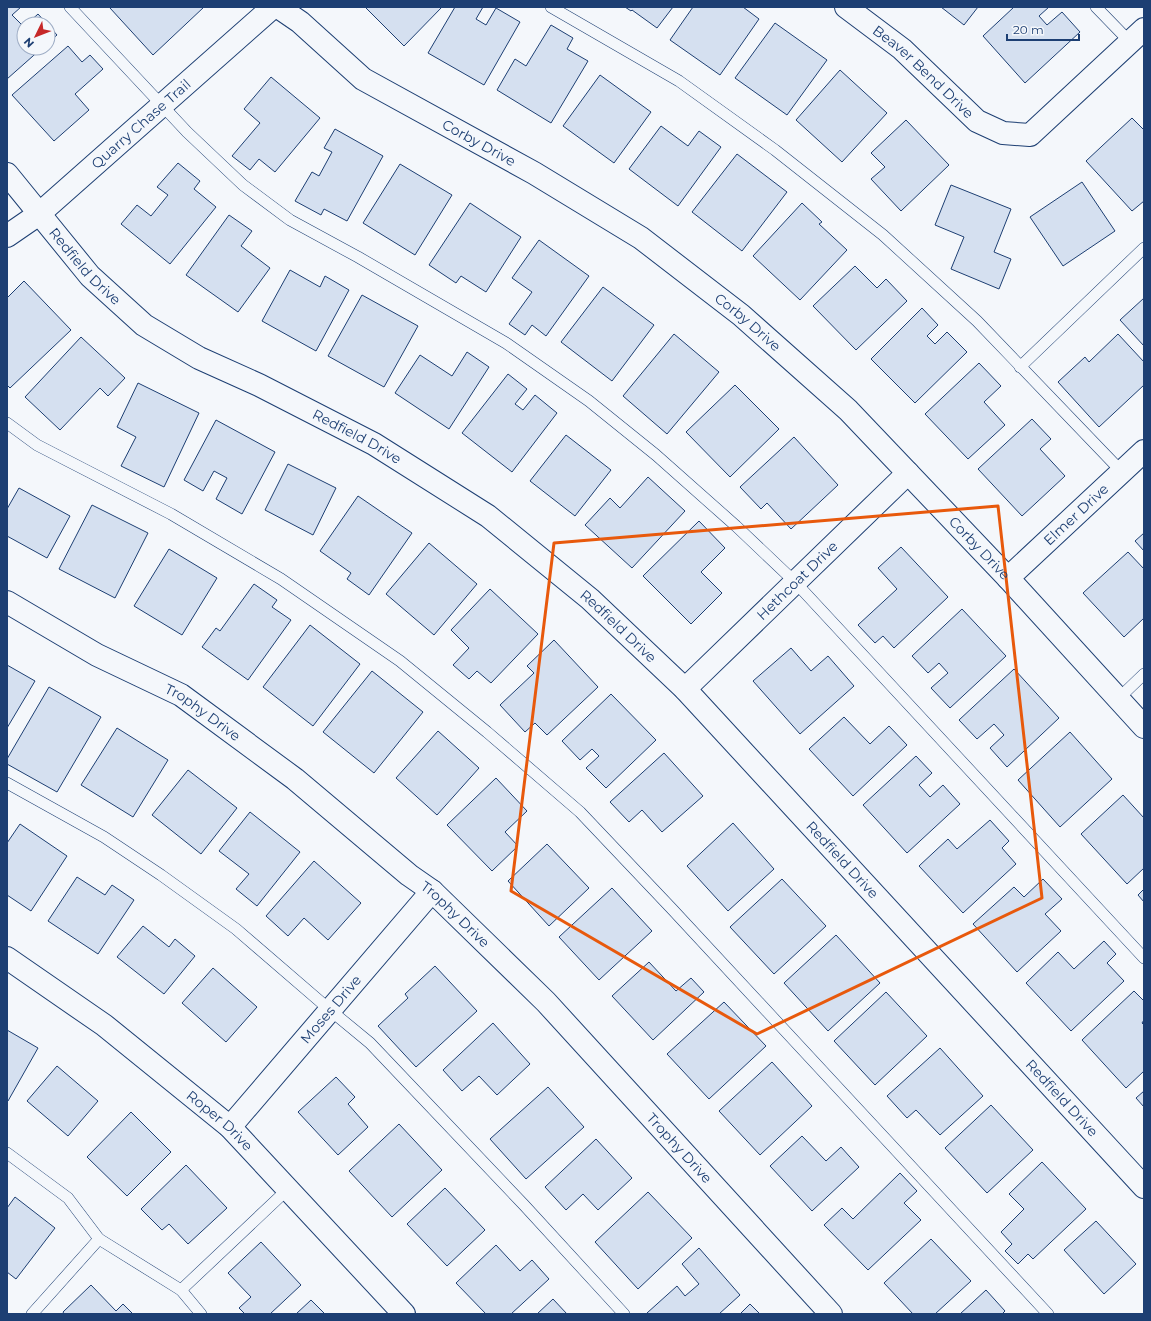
<svg xmlns="http://www.w3.org/2000/svg" width="1151" height="1321" font-family="Montserrat,sans-serif">
<style>
.building{fill:#d5e0f0;stroke:#1d3f73}
.lines{fill:none;stroke-linecap:round;stroke-linejoin:round}
.lane-casing{stroke:#1d3f73;stroke-width:12}
.street-casing{stroke:#1d3f73;stroke-width:24}
.secondary-casing{stroke:#1d3f73;stroke-width:24}
.lane{stroke:#f4f7fb;stroke-width:11}
.street{stroke:#f4f7fb;stroke-width:22}
.secondary{stroke:#f4f7fb;stroke-width:22}
.marked{fill:none;stroke:#e8590c;stroke-width:3;stroke-linejoin:round}
.labels{text-anchor:middle;dominant-baseline:central;stroke-width:3;stroke-linejoin:round;paint-order:stroke}
.street-label{font-size:14px;fill:#1d3f73;stroke:#f4f7fb}
</style>
<rect width="100%" height="100%" fill="#f4f7fb"/>
<!-- building -->
<g class="building">
<polygon points="7,7 21,7 12,15 24,27 24,48 42,48 7,79"/>
<polygon points="111,7 204,7 153,55 110,8"/>
<polygon points="365,7 442,7 404,46"/>
<polygon points="455,7 483,7 476,19 486,25 496,8 520,22 484,85 428,53"/>
<polygon points="625,7 673,7 657,28 632,10 631,11"/>
<polygon points="693,7 743,7 759,19 720,75 670,40"/>
<polygon points="941,7 978,7 964,25"/>
<polygon points="1014,7 1049,7 1039,16 1047,25 1062,12 1080,32 1025,83 983,36"/>
<polygon points="38,14 47,24 27,24"/>
<polygon points="775,23 827,60 787,115 735,78"/>
<polygon points="48,25 57,35 48,43"/>
<polygon points="551,25 573,38 567,49 588,61 551,123 497,90 515,59 526,66"/>
<polygon points="68,46 82,62 90,55 103,69 75,94 89,110 54,141 12,95"/>
<polygon points="840,70 887,113 842,162 796,120"/>
<polygon points="600,75 651,112 614,163 563,126"/>
<polygon points="271,77 320,118 275,172 259,159 250,170 232,156 260,123 244,109"/>
<polygon points="1132,118 1144,130 1144,201 1132,211 1086,161"/>
<polygon points="906,120 949,165 901,211 871,179 885,167 871,153"/>
<polygon points="661,126 688,146 699,131 721,147 678,206 629,169"/>
<polygon points="335,129 383,156 347,221 324,209 321,215 295,201 312,172 319,176 332,152 324,148"/>
<polygon points="737,154 787,192 742,251 692,212"/>
<polygon points="178,163 200,181 194,189 216,207 170,264 121,224 137,205 151,216 168,195 157,187"/>
<polygon points="400,164 452,195 415,255 363,223"/>
<polygon points="1082,182 1115,231 1063,266 1030,217"/>
<polygon points="951,185 1011,209 994,252 1011,259 999,289 951,269 964,237 935,225"/>
<polygon points="470,203 521,237 486,292 461,276 456,283 429,265"/>
<polygon points="802,203 822,222 819,224 847,250 800,300 753,256"/>
<polygon points="229,215 252,231 241,246 270,268 238,312 186,275"/>
<polygon points="539,240 589,276 546,336 532,325 525,335 509,324 532,292 512,278"/>
<polygon points="855,266 877,288 886,279 907,301 856,350 813,306"/>
<polygon points="290,270 320,287 325,276 349,290 316,351 262,321"/>
<polygon points="24,281 71,330 10,388 7,385 7,298"/>
<polygon points="603,287 654,325 612,381 561,342"/>
<polygon points="362,295 418,326 384,387 328,356"/>
<polygon points="1144,298 1144,346 1120,320"/>
<polygon points="922,308 938,325 927,336 935,344 947,332 967,352 915,403 871,359"/>
<polygon points="674,334 719,372 667,434 623,396"/>
<polygon points="1118,334 1144,362 1144,385 1099,427 1058,382 1085,357 1089,362"/>
<polygon points="81,337 125,378 108,396 100,388 60,430 25,397"/>
<polygon points="467,352 489,367 449,429 395,393 420,355 452,376"/>
<polygon points="979,363 1001,386 984,402 1005,425 968,459 925,414"/>
<polygon points="508,374 527,389 515,404 523,410 535,395 557,413 512,472 462,433"/>
<polygon points="138,383 199,413 164,487 121,466 136,437 117,427"/>
<polygon points="735,385 779,429 730,477 686,432"/>
<polygon points="1032,419 1051,439 1040,449 1065,476 1022,516 978,469"/>
<polygon points="216,420 275,452 242,514 216,499 227,478 214,471 203,491 184,480"/>
<polygon points="566,435 611,470 575,516 530,481"/>
<polygon points="794,437 838,485 791,529 767,503 761,509 740,487"/>
<polygon points="288,464 336,488 313,535 265,510"/>
<polygon points="648,477 685,511 632,568 585,525 610,498 620,508"/>
<polygon points="19,488 70,516 47,558 7,536 7,509"/>
<polygon points="358,496 412,533 369,595 347,579 351,573 320,551"/>
<polygon points="92,505 148,533 115,598 59,569"/>
<polygon points="699,521 725,548 701,572 722,593 691,624 643,576"/>
<polygon points="1144,533 1144,551 1135,541"/>
<polygon points="429,543 477,584 434,635 386,594"/>
<polygon points="901,547 948,597 894,648 883,636 875,643 858,625 897,589 878,568"/>
<polygon points="169,549 217,578 182,635 134,606"/>
<polygon points="1128,552 1144,569 1144,618 1124,637 1083,593"/>
<polygon points="254,584 277,600 272,607 291,620 248,680 202,647 216,628 220,631"/>
<polygon points="490,589 538,634 491,683 477,671 469,679 453,665 469,648 451,630"/>
<polygon points="962,609 1006,656 950,708 931,688 948,673 939,663 928,673 912,656"/>
<polygon points="310,625 360,664 313,726 263,687"/>
<polygon points="554,640 598,687 547,735 535,723 525,732 500,705 534,673 527,666"/>
<polygon points="791,648 811,671 828,656 854,686 800,734 753,681"/>
<polygon points="7,665 35,681 7,728"/>
<polygon points="1014,669 1059,718 1007,767 990,748 1004,735 994,724 977,739 959,720"/>
<polygon points="372,671 423,712 374,773 323,732"/>
<polygon points="49,687 101,717 57,792 7,764 7,759"/>
<polygon points="611,694 656,740 606,788 586,768 599,756 592,749 580,760 562,741"/>
<polygon points="844,717 870,744 889,726 907,745 853,796 809,749"/>
<polygon points="117,728 168,760 133,817 81,785"/>
<polygon points="438,731 479,768 437,815 396,778"/>
<polygon points="1070,732 1112,779 1060,827 1018,780"/>
<polygon points="664,753 703,796 662,832 642,810 629,822 610,802"/>
<polygon points="916,756 932,773 919,785 930,797 943,785 960,804 907,853 863,805"/>
<polygon points="188,770 237,808 201,854 152,815"/>
<polygon points="496,778 527,811 505,832 518,846 492,871 447,825"/>
<polygon points="1123,795 1144,818 1144,868 1127,884 1081,834"/>
<polygon points="250,812 300,852 257,906 236,889 249,874 219,851"/>
<polygon points="990,820 1009,841 1002,848 1016,864 963,913 919,866 948,839 957,849"/>
<polygon points="733,823 774,869 728,911 687,866"/>
<polygon points="20,824 67,856 31,911 7,895 7,843"/>
<polygon points="547,844 589,888 549,926 508,881"/>
<polygon points="314,861 361,903 328,940 304,918 288,936 266,916"/>
<polygon points="77,877 105,895 112,885 134,900 98,954 48,921"/>
<polygon points="782,879 826,926 774,974 730,927"/>
<polygon points="1043,879 1062,899 1045,914 1061,931 1017,972 973,924 1014,887 1024,897"/>
<polygon points="612,888 652,931 599,980 559,937"/>
<polygon points="1144,889 1144,902 1138,895"/>
<polygon points="143,926 169,947 175,939 195,956 164,994 117,957"/>
<polygon points="836,935 880,983 828,1031 784,983"/>
<polygon points="1104,941 1116,954 1107,963 1124,981 1071,1031 1026,983 1058,952 1074,969"/>
<polygon points="649,962 676,991 691,978 704,992 653,1040 612,996"/>
<polygon points="435,966 477,1011 416,1067 378,1026 408,998 405,994"/>
<polygon points="213,968 257,1007 226,1042 182,1003"/>
<polygon points="1134,991 1144,1001 1144,1020 1142,1023 1144,1025 1144,1071 1126,1088 1082,1040"/>
<polygon points="886,992 927,1036 875,1085 834,1041"/>
<polygon points="724,1002 766,1046 709,1099 667,1054"/>
<polygon points="493,1023 530,1064 497,1095 479,1076 462,1091 443,1070"/>
<polygon points="7,1030 38,1048 8,1101 7,1101"/>
<polygon points="940,1048 983,1096 940,1135 916,1110 907,1118 887,1096"/>
<polygon points="772,1062 812,1106 760,1155 719,1111"/>
<polygon points="57,1066 98,1101 68,1136 27,1101"/>
<polygon points="336,1077 355,1097 348,1104 368,1127 338,1155 298,1112"/>
<polygon points="548,1087 584,1127 526,1179 490,1139"/>
<polygon points="1144,1091 1144,1107 1136,1098"/>
<polygon points="991,1105 1033,1150 987,1193 945,1148"/>
<polygon points="131,1112 171,1152 127,1196 87,1157"/>
<polygon points="399,1124 442,1170 392,1217 349,1171"/>
<polygon points="802,1136 826,1161 841,1147 859,1167 812,1211 770,1166"/>
<polygon points="596,1139 632,1178 598,1210 583,1194 566,1210 545,1187"/>
<polygon points="1042,1162 1086,1209 1033,1259 1028,1254 1018,1264 1005,1251 1012,1244 1001,1232 1024,1209 1009,1194"/>
<polygon points="186,1165 227,1208 188,1244 169,1224 162,1230 141,1209"/>
<polygon points="900,1173 917,1191 904,1203 921,1220 868,1270 824,1225 842,1208 853,1219"/>
<polygon points="445,1188 485,1230 447,1266 407,1224"/>
<polygon points="648,1192 692,1238 638,1289 595,1242"/>
<polygon points="15,1197 55,1228 16,1279 7,1272 7,1208"/>
<polygon points="1096,1221 1136,1264 1104,1294 1064,1250"/>
<polygon points="931,1239 971,1281 935,1314 913,1314 884,1283"/>
<polygon points="261,1242 301,1285 270,1314 245,1314 239,1308 251,1297 228,1273"/>
<polygon points="496,1245 520,1271 532,1260 549,1279 511,1314 486,1314 456,1283"/>
<polygon points="699,1248 740,1295 719,1314 648,1314 647,1313 677,1286 685,1296 699,1284 682,1264"/>
<polygon points="91,1285 116,1311 123,1304 133,1314 64,1314 63,1312"/>
<polygon points="986,1290 1005,1311 1002,1314 960,1314"/>
<polygon points="553,1299 567,1314 537,1314"/>
<polygon points="311,1300 325,1314 296,1314"/>
<polygon points="750,1304 760,1314 740,1314"/>
</g>
<g class="lines">
<!-- lane casing -->
<g class="lane-casing">
<g id="lane">
<polyline points="70,7 187,132 243,185 290,220 358,257 506,343 589,401 656,455 736,526 795,582 1144,958"/>
<polyline points="551,7 679,81 775,150 883,235 977,321 1122,472"/>
<polyline points="1096,7 1130,42"/>
<polyline points="1020,367 1144,248"/>
<polyline points="7,423 37,445 171,514 281,579 400,661 487,732 580,812 672,909 1048,1314"/>
<polyline points="1118,699 1144,674"/>
<polyline points="7,783 104,837 161,875 236,929 330,1010 370,1043 524,1205 624,1314"/>
<polyline points="7,1153 68,1198 99,1239"/>
<polyline points="32,1314 99,1239 181,1290"/>
<polyline points="201,1314 181,1290 288,1189"/>
</g>
</g>
<!-- street casing -->
<g class="street-casing">
<g id="street">
<path id="s1" d="M278,7L300,22L363,79L534,173L641,238L741,315L848,410L1008,578L1144,727"/>
<path id="s2" d="M846,7L902,49L977,121L1003,133L1030,135L1144,29"/>
<path id="s3" d="M7,174L90,276L144,325L199,358L259,385L374,444L488,516L590,599L685,689L1144,1187"/>
<path id="s4" d="M1008,578L1144,451"/>
<path id="s5" d="M7,602L97,655L181,695L295,779L409,875L432,891L546,1002L831,1314"/>
<path id="s6" d="M685,689L908,473"/>
<path id="s7" d="M7,958L104,1025L230,1127L404,1314"/>
<path id="s8" d="M230,1127L432,891"/>
</g>
</g>
<!-- secondary casing -->
<g class="secondary-casing">
<g id="secondary">
<path id="s9" d="M7,236L39,214L273,7"/>
</g>
</g>
<!-- lane -->
<use href="#lane" class="lane"/>
<!-- street -->
<use href="#street" class="street"/>
<!-- secondary -->
<use href="#secondary" class="secondary"/>
</g>
<!-- marked area -->
<path class="marked" d="M998,506L1042,898L757,1034L511,891L554,543Z"/>
<g class="labels">
<!-- street labels -->
<g class="street-label">
<text stroke="none"><textPath href="#s2" startOffset="101">Beaver Bend Drive</textPath></text>
<text stroke="none"><textPath href="#s9" startOffset="175">Quarry Chase Trail</textPath></text>
<text stroke="none"><textPath href="#s1" startOffset="244">Corby Drive</textPath></text>
<text stroke="none"><textPath href="#s3" startOffset="121">Redfield Drive</textPath></text>
<text stroke="none"><textPath href="#s1" startOffset="568">Corby Drive</textPath></text>
<text stroke="none"><textPath href="#s3" startOffset="445">Redfield Drive</textPath></text>
<text stroke="none"><textPath href="#s4" startOffset="93">Elmer Drive</textPath></text>
<text stroke="none"><textPath href="#s1" startOffset="892">Corby Drive</textPath></text>
<text stroke="none"><textPath href="#s6" startOffset="156">Hethcoat Drive</textPath></text>
<text stroke="none"><textPath href="#s3" startOffset="769">Redfield Drive</textPath></text>
<text stroke="none"><textPath href="#s5" startOffset="225">Trophy Drive</textPath></text>
<text stroke="none"><textPath href="#s3" startOffset="1093">Redfield Drive</textPath></text>
<text stroke="none"><textPath href="#s5" startOffset="549">Trophy Drive</textPath></text>
<text stroke="none"><textPath href="#s8" startOffset="155">Moses Drive</textPath></text>
<text stroke="none"><textPath href="#s3" startOffset="1417">Redfield Drive</textPath></text>
<text stroke="none"><textPath href="#s7" startOffset="268">Roper Drive</textPath></text>
<text stroke="none"><textPath href="#s5" startOffset="873">Trophy Drive</textPath></text>
</g>
</g>
<!-- border -->
<rect width="1151" height="1321" fill="none" stroke="#1d3f73" stroke-width="16"/>
<!-- north arrow -->
<g transform="translate(36 36) rotate(227)"><circle r="19" fill="#f4f7fb" stroke="#9eadc5"/>
<path d="M0-3L7 15L0 10L-7 15Z" fill="#c62828"/>
<text y="-6" font-size="11" font-weight="bold" text-anchor="middle" fill="#1d3f73">N</text>
</g>
<!-- scale -->
<path d="M1007 34v6h72v-6" fill="none" stroke="#1d3f73" stroke-width="2"/>
<text x="1013" y="34" font-size="12" fill="#1d3f73" stroke="#f4f7fb" stroke-width="3" paint-order="stroke">20 m</text>
</svg>
